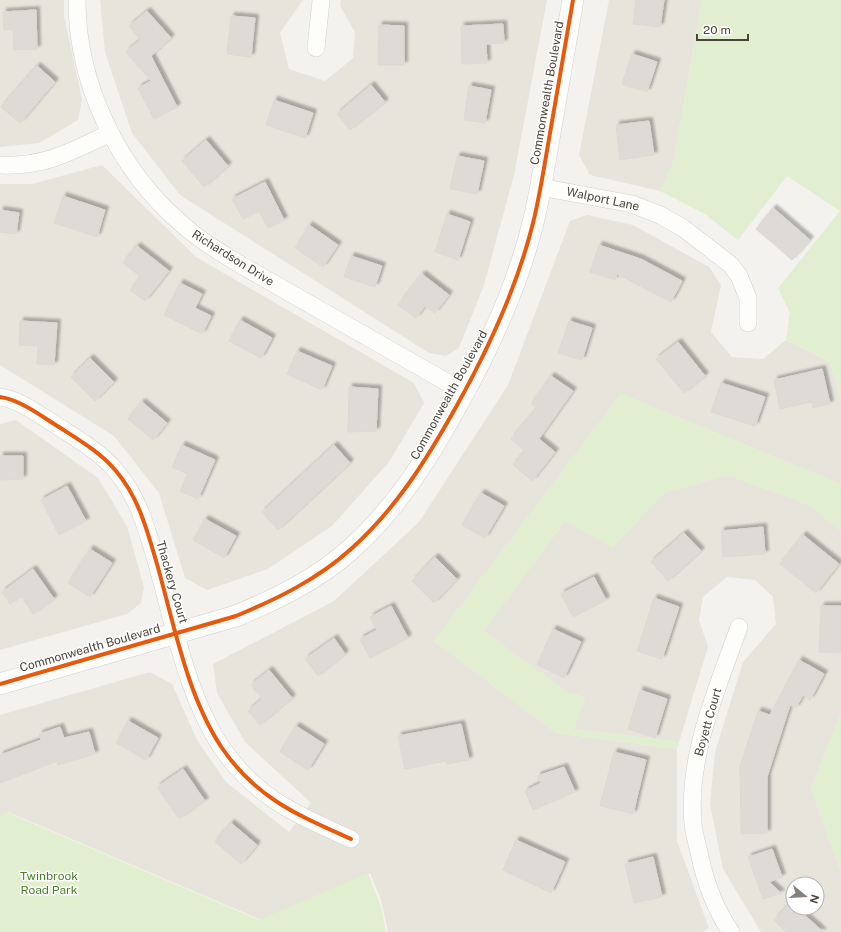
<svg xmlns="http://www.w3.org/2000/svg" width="841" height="932" font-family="'Public Sans',sans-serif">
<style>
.residential{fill:#e7e4dc;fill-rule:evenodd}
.green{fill:#e1eecf}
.building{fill:#dedbd6;stroke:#dcd9d4;filter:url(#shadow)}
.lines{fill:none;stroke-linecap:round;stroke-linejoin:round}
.minor-casing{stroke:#d2d0cb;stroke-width:18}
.tertiary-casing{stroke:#d2d0cb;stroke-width:22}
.minor{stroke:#fdfdfc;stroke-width:17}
.tertiary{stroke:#fdfdfc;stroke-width:21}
.cycleway-casing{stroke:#fff;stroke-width:6}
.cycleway{stroke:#e8590c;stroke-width:4}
.labels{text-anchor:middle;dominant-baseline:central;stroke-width:3;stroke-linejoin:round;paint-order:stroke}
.street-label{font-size:12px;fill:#4b4439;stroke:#fff}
.park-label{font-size:12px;fill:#4a7f2a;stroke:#fff}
</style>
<defs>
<filter id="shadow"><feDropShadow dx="3.5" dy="-3.5" stdDeviation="1" flood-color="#0004"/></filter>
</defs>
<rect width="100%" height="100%" fill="#f4f2ee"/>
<!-- residential -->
<g class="residential">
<polygon points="0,0 64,0 64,16 82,99 78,120 39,143 0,147"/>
<polygon points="100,0 303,0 280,33 289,69 325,81 353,58 355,32 340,6 341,0 547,0 514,175 484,285 459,348 446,356 429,353 180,195 132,133 105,52"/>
<polygon points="609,0 702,0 673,164 660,191 590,175 579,155"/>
<polygon points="102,165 196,257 414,383 424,403 389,462 332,526 268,569 207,590 185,578 159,493 114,436 0,365 0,184 32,184"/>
<polygon points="587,215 633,225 709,267 721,285 711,332 732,357 763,359 786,340 830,362 841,400 841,484 621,394 434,641 556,733 677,749 677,841 709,928 703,932 388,932 381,900 370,873 261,920 8,812 0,818 0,715 150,672 172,684 197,740 226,782 289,832 311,803 245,742 217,693 213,664 334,601 419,522 508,385 570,221"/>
<polygon points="16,420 98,478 127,526 144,587 141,603 127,614 0,650 0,424"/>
<path d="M728,475L809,505L841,531V714L811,788L841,873V932H761L723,869L710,804L715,752L743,662L776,624L773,597L755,580L727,577L703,597L699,620L708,647L679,742L574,729L585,697L570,694L483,631L565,521L613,547L664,493ZM793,884H817V908H793Z"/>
</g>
<!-- green -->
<g class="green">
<polygon points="702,0 841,0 841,400 830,362 786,340 790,313 778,288 840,211 787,176 738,240 705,214 660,191 673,164"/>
<polygon points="621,394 841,484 841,531 809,505 728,475 664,493 613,548 565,521 483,631 570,694 585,697 574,729 679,742 677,749 556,733 434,641"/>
<polygon points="841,714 841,873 811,788"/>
<polygon points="6,812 259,920 368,873 381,907 386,932 0,932 0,816"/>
</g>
<!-- building -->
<g class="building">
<polygon points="636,0 664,0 660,27 633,24"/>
<polygon points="36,10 37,49 14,50 13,30 4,30 3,12"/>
<polygon points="147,11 171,38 151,56 177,107 154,119 138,88 151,81 126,52 140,40 129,26"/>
<polygon points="231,16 255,18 251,57 227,54"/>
<polygon points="503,24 504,43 486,44 487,63 462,64 461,26"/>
<polygon points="379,25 404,26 404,65 378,65"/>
<polygon points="632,54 657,62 647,92 622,84"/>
<polygon points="37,66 55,82 20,123 1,107"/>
<polygon points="371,85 385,102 350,130 337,114"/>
<polygon points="469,86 491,90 485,123 464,120"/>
<polygon points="274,100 313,113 305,138 266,125"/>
<polygon points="649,121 654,155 620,160 616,125"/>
<polygon points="206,140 228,166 204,187 182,161"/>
<polygon points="457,156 484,161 477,194 450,189"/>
<polygon points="265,182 284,220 268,228 259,211 243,219 232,199"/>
<polygon points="63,196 105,210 97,237 54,223"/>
<polygon points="773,208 810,240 792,260 756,229"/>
<polygon points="0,210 19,213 16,234 0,232"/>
<polygon points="447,214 470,222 458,260 435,252"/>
<polygon points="309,225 338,245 323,267 295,248"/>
<polygon points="599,245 641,259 682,281 671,302 617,274 615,280 590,272"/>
<polygon points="137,246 169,271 145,301 130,290 141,277 123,263"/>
<polygon points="351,256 382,266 375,287 344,277"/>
<polygon points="422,274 449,295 435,313 425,306 416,318 398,305"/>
<polygon points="180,283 202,294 195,308 211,316 202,334 164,315"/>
<polygon points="240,320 272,338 261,358 229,341"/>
<polygon points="20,321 57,323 54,365 37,364 38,346 19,345"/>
<polygon points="569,321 592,328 582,360 558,353"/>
<polygon points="678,342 705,376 684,393 656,359"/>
<polygon points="297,351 332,366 322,390 287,374"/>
<polygon points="90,358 114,382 95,401 71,377"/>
<polygon points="822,369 830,404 813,408 812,402 780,409 774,380"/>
<polygon points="551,376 573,391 539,439 555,452 532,481 513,465 525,451 511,439 537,408 531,404"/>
<polygon points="721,383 765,397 755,426 711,412"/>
<polygon points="349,387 378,389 376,431 348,432"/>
<polygon points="142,402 167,423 153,440 128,419"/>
<polygon points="182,445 215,460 198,499 180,491 188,474 172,467"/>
<polygon points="334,445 350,463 278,530 262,512"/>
<polygon points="0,456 23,456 23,479 0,480"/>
<polygon points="67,486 86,521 59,535 41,500"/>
<polygon points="481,493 504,506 485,538 462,525"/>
<polygon points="205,519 236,536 224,558 193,540"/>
<polygon points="763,527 765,554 723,557 721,531"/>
<polygon points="684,533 701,551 668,581 651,562"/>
<polygon points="803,535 839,564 816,593 780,564"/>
<polygon points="90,549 112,563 90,597 68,583"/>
<polygon points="435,557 457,579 434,603 412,581"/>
<polygon points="33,569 54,599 33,614 21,596 10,604 2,592"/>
<polygon points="594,577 606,600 573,617 561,594"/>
<polygon points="654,598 679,607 662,659 637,651"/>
<polygon points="391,606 408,638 370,658 360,639 377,630 370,617"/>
<polygon points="821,606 841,606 841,653 819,652"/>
<polygon points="553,629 581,642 564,678 537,665"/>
<polygon points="334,638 345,654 318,676 305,659"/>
<polygon points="799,660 824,674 810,700 803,695 796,708 790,705 767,777 767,833 741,834 740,766 758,711 770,715"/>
<polygon points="269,670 292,698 260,725 248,711 262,699 251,685"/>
<polygon points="640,690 667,699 655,738 628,729"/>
<polygon points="128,721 158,738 146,760 116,743"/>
<polygon points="461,724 469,760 447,764 446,761 405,769 398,736"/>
<polygon points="296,726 324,744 308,770 280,752"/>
<polygon points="60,727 64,738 89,732 95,754 58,765 57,761 0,783 0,755 41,740 39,734"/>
<polygon points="614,752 646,760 633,814 600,806"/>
<polygon points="564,767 575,792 533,810 525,791 541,783 537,776"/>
<polygon points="183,769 205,801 179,819 157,787"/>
<polygon points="231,823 257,845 241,864 215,842"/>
<polygon points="516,840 565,862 551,893 503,870"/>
<polygon points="772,849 782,877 769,882 781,893 763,899 748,857"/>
<polygon points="653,857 662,897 634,903 625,864"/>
<polygon points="791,902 793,904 793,908 797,908 823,932 786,932 774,920"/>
</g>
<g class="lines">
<!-- minor casing -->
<g class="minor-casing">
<g id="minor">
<path d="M77,0C77,85 119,171 183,225C201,241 221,253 241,265L464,392"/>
<polyline points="316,48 321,0"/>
<path d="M0,165C44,167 71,152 110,133"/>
<polyline points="540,187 632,204 660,215 683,228 731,265 739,276 748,298 748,323"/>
<path d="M0,397C21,400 41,416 59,427C79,440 100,452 116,471C139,498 147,530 157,564C174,624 187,696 222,748C257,799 298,815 351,839"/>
<path d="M731,932C715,909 706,884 700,857C698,846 694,835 693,824C687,755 717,690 739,627"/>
</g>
</g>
<!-- tertiary casing -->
<g class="tertiary-casing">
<path id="tertiary" d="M0,684L236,616C277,599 318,579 351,549C396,509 427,459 456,407C489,348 517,288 533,223C540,195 544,167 549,139C557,93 565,46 573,0"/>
</g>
<!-- minor -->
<use href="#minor" class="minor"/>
<!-- tertiary -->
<use href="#tertiary" class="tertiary"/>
<!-- cycleway casing -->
<g class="cycleway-casing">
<g id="cycleway">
<path d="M0,397C21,400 41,416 59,427C79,440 100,452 116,471C139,498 147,530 157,564C174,624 187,696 222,748C257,799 298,815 351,839"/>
<path d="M0,684L236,616C277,599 318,579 351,549C396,509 427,459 456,407C489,348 517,288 533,223C540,195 544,167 549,139C557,93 565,46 573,0"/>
</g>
</g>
<!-- cycleway -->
<use href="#cycleway" class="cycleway"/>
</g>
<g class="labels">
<!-- street labels -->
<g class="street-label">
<text transform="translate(547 93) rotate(-80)">Commonwealth Boulevard</text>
<text transform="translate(603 199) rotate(12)">Walport Lane</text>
<text transform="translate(233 258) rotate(32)">Richardson Drive</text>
<text transform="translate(449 395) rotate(-61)">Commonwealth Boulevard</text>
<text transform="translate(172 582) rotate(74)">Thackery Court</text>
<text transform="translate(90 648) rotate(-16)">Commonwealth Boulevard</text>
<text transform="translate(708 722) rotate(-74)">Boyett Court</text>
</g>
<!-- park labels -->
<g class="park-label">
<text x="49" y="876">Twinbrook<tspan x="49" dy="14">Road Park</tspan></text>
</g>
</g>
<!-- north arrow -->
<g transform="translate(805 896) rotate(108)"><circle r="19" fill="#ffffff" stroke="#b7b4b0"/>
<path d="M0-3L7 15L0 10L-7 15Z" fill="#868178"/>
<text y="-6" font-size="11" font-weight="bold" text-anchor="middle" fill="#4b4439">N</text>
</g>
<!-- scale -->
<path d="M697 34v6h51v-6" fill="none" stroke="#4b4439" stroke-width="2"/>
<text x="703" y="34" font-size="12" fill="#4b4439" stroke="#ffffff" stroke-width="3" paint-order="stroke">20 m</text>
</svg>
